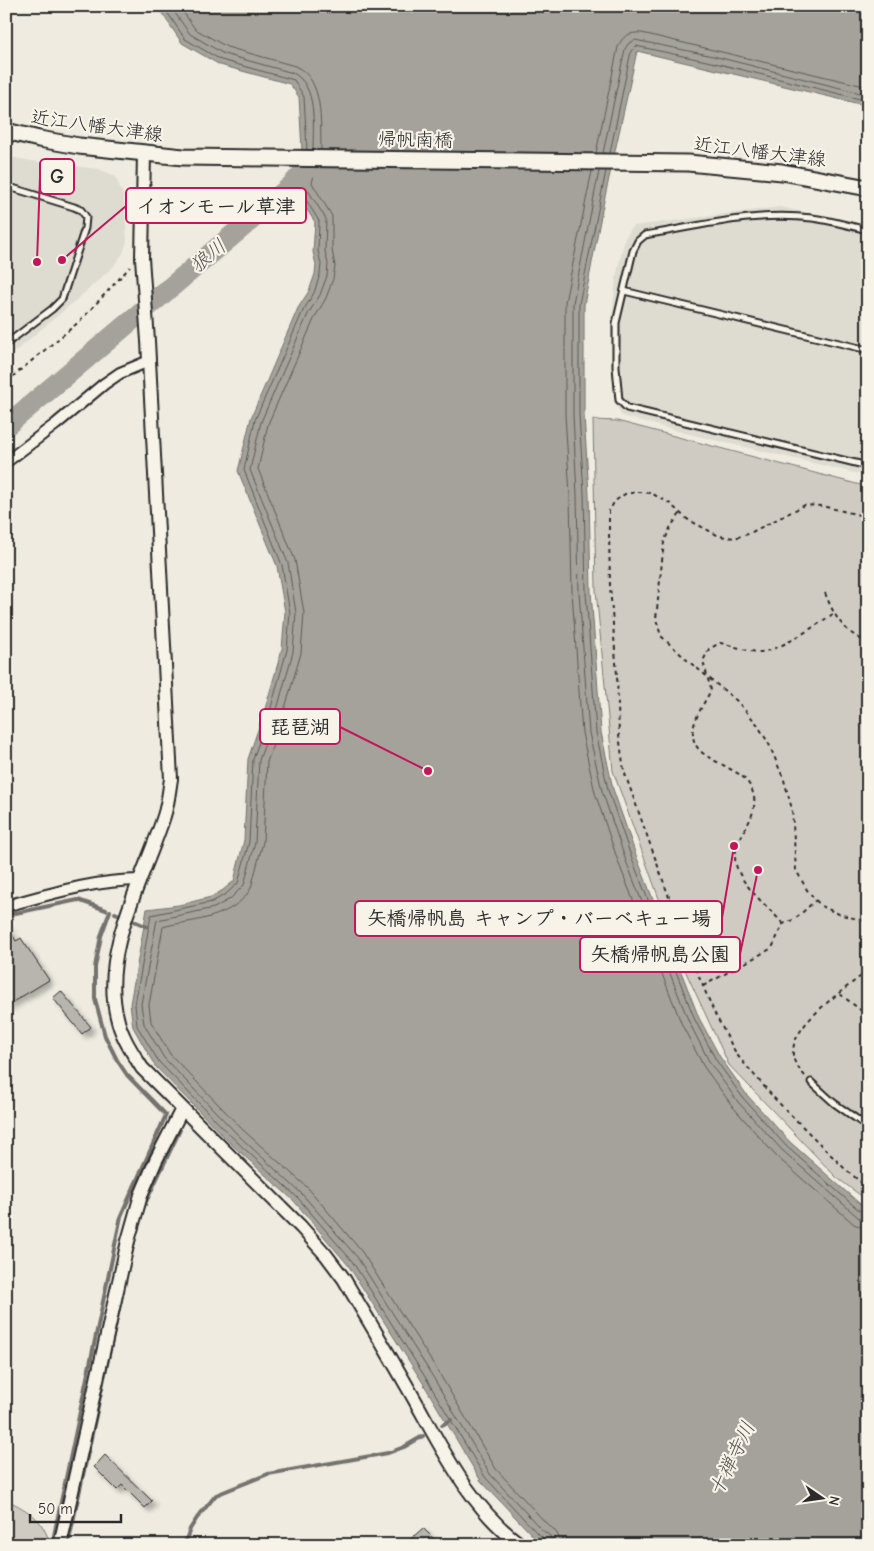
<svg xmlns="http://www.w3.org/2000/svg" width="874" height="1551" font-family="'Comic Neue','Klee One',sans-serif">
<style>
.built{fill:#dedbd1}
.green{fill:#cfcbc2;stroke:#7d7b76}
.water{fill:#a4a29a;stroke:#74726e}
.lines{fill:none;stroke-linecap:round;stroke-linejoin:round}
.shore{stroke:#5b5b57;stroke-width:1}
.stream{stroke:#74726e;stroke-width:4}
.river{stroke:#a4a29a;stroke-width:21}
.building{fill:#b8b5ae;stroke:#2b2b2b;filter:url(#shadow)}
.service-casing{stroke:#2b2b2b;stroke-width:9}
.minor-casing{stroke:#2b2b2b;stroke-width:14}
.tertiary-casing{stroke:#2b2b2b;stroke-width:16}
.secondary-casing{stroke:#2b2b2b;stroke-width:19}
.path{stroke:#2b2b2b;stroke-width:2;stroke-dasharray:4 4;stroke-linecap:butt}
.service{stroke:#f7f3e8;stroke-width:5}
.minor{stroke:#f7f3e8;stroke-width:10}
.tertiary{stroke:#f7f3e8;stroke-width:12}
.secondary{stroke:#f7f3e8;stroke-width:15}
.labels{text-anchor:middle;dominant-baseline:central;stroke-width:4.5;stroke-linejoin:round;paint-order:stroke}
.street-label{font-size:19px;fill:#2b2b2b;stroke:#f7f3e8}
.water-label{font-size:20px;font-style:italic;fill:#555552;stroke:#f7f3e8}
.leader{fill:none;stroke:#c2185b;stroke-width:2}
.callout-dot{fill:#c2185b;stroke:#f7f3e8;stroke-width:2}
.callout{fill:#f7f3e8;stroke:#c2185b;stroke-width:2}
.callout-label{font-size:20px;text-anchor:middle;font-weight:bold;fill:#2b2b2b}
</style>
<defs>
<filter id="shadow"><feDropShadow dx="4.5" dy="4.5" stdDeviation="2.5" flood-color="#0004"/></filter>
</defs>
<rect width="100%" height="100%" fill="#efebe0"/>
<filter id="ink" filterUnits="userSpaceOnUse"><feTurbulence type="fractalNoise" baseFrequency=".02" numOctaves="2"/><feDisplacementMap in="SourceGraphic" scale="10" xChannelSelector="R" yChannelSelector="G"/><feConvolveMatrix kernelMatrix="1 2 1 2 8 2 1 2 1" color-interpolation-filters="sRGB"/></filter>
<g filter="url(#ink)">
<!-- built -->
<g class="built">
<polygon points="6,156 31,161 99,169 115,176 124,197 127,241 123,253 113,267 75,301 6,359"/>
<polygon points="780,207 868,226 868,476 685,433 622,416 614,402 611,330 616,277 625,238 633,226"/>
</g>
<!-- green -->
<g class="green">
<polygon points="593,420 617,421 868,487 868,1201 836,1177 729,1065 684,968 613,771 596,590"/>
<path d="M6,1499C32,1514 40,1515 51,1545H6Z"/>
</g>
<!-- water -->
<polygon class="water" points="157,6 868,6 868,106 637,51 602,210 584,305 584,415 589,494 591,591 601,732 613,789 637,858 699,1018 720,1057 747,1095 790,1142 868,1211 868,1545 544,1545 534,1537 481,1481 423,1383 348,1265 294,1201 230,1143 155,1066 133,1027 130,1004 147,909 179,905 211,897 223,890 234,881 244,840 248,759 265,709 282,649 285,612 277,566 238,471 251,418 298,308 309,291 315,274 316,265 313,252 315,222 291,186 302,150 299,97 290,84 220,65 182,43"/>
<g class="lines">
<!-- shore -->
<g class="shore">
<polyline points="163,6 185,39 221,60 294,80 304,97 307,150"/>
<path d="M170,6L190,34L224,54L293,73C318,86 313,126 313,150"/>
<path d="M179,6L195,29L227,47L295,66C325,79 320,124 321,150"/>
<path d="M596,153L618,47C622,36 630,32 642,33L868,87"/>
<polyline points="603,153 625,49 628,44 635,40 713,56 868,95"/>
<polyline points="610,153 631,51 636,46 711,62 868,101"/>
<polyline points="302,167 297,185 319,221 318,251 321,264 320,274 314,293 303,311 255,420 244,470 282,565 290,613 287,650 270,711 253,759 249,842 238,883 226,894 212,902 151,915 135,1004 137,1026 159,1062 234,1139 298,1198 352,1261 427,1380 485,1477 537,1533 545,1539 546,1545"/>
<polyline points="308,167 304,184 326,219 325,251 328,264 327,276 320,295 308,314 261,422 250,470 288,563 296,613 293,652 276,713 259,760 255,843 244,885 230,899 214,908 157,920 141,1004 144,1024 164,1058 238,1135 302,1194 357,1257 433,1377 490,1474 541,1529 550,1536 553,1545"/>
<path d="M316,167L312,183L332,216V250L335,266L333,279L326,298L315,317L268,424L258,469L295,560L304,613L301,653L283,715L267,762L263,842L251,888C238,912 207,919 182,923C176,924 169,925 163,927L149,1005L151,1022L170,1054L243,1130L308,1188L362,1252L439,1373L496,1469L546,1523C554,1529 560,1534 560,1545"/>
<polyline points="592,171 565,302 565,415 570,495 572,592 582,733 595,793 619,864 682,1025 704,1067 733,1107 776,1156 854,1224 861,1227 868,1228"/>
<polyline points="599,171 573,303 573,415 577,495 579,592 589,733 602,791 626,861 689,1022 710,1063 738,1102 782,1150 859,1218 868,1221"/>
<polyline points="606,171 579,304 579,415 584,494 586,592 596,732 608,790 632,859 695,1020 716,1060 743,1098 786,1146 862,1213 868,1214"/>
</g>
<!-- stream -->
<g class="stream">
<polyline points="115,913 148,927"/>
<polyline points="6,915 78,900 106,910"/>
<polyline points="144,1206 180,1130"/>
<polyline points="131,1254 135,1237"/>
<polyline points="442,1425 451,1420"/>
<polyline points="52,1545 121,1216 166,1115 127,1075 117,1060 105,1036 95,999 95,967 101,936 110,911"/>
<polyline points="68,1545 123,1290"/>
<polyline points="184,1545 190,1529 197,1518 216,1495 268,1474 388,1453 404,1447 423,1436"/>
</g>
<!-- river -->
<polyline class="river" points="6,426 291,186 311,164"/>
</g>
<!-- building -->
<g class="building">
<polygon points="6,924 16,941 21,938 49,980 6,1006"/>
<polygon points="61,991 91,1027 82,1034 53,998"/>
<polygon points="105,1455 152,1501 145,1508 122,1485 117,1490 94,1467"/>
<polygon points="423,1528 440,1545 404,1545"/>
</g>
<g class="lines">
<!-- service casing -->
<g class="service-casing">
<g id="service">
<polyline points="6,186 74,207 81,210 86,217 85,228 62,299 52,309 6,344"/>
<path d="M868,230C849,226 830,220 812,218C756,211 699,226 645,235L638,241L633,251L616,323V367L619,400L627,408L868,466"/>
<polyline points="624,291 868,350"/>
<polyline points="811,1082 834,1103 868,1127"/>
</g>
</g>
<!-- minor casing -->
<g class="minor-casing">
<g id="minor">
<polyline points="6,462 56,424 104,384 120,373 149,361"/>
<path d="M6,906C50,894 95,880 140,880"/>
</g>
</g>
<!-- tertiary casing -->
<g class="tertiary-casing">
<g id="tertiary">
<path d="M144,154L142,258L148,341L171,779C169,791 168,804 164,816C144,879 100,950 117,1017C121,1036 132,1052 142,1068L301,1227L326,1255L344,1279C367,1318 390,1356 412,1395C442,1448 470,1508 521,1545"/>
<polyline points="60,1545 128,1241 141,1195 156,1160 182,1109"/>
</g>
</g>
<!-- secondary casing -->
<g class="secondary-casing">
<polyline id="secondary" points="6,131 39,139 79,146 183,157 688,163 782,172 868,188"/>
</g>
<!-- path -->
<g class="path">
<polyline points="6,116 14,118"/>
<polyline points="33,122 43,125"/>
<polyline points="6,382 80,321 130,267"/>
<polyline points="680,514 671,526 664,542 656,619 661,636 687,660 737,701 757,724 769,744 784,780 792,809 796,870 807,890 821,906 839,914 868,922"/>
<polyline points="868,517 822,506 805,505 748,534 734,538 719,536 687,519 669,503 651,493 638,492 625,494 615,501 609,511 609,532 610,586 617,675 619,735 624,771 690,956 715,1014 737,1055 775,1099 845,1169 868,1188"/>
<path d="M825,593C835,618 843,631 868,643"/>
<path d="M783,924C768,906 743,888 736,865C729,837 767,816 750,786C746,778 738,773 730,769C722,764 712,760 704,754C680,736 701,710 711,690L703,661L709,649L720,643C732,645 745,651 758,652C777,653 816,625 833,614"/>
<polyline points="703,986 772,948 783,924 795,919 816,900"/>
<polyline points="840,994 863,1012"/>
<path d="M805,1076C799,1069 792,1061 793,1052C793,1023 844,990 865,973L868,968"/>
</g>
<!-- service -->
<use href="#service" class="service"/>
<!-- minor -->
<use href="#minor" class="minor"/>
<!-- tertiary -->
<use href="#tertiary" class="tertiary"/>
<!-- secondary -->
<use href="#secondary" class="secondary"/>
</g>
</g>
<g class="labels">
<!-- street labels -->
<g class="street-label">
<text transform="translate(97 126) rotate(8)">近江八幡大津線</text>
<text transform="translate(415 140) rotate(1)">帰帆南橋</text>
<text transform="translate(760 152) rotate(7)">近江八幡大津線</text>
</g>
<!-- water labels -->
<g class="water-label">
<text transform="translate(208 256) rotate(-40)">狼川</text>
<text transform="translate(732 1459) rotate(-64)">十禅寺川</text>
</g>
</g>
<!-- callouts -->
<path class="leader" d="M37 262L40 176M62 260L126 206M428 771L340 727M734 846L722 918M758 870L740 954"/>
<g class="callout-dot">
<circle cx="37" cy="262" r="5"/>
<circle cx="62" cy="260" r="5"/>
<circle cx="428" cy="771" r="5"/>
<circle cx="734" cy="846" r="5"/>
<circle cx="758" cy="870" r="5"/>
</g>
<g class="callout">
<rect x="40" y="159" width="34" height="35" rx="5"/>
<rect x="126" y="188" width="180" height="35" rx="5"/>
<rect x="260" y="709" width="80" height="35" rx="5"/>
<rect x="355" y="901" width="367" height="35" rx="5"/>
<rect x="580" y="937" width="160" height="35" rx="5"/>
</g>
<g class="callout-label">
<text x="57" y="183">G</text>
<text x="216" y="213">イオンモール草津</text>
<text x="300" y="734">琵琶湖</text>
<text x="539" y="925">矢橋帰帆島 キャンプ・バーベキュー場</text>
<text x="660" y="961">矢橋帰帆島公園</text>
</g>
<!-- margin -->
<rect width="874" height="1551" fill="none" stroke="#f7f3e8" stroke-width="25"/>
<rect x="12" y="12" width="849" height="1526" fill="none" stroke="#2b2b2b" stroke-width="2" filter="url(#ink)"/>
<!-- north arrow -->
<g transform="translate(822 1498) rotate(103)" stroke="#f7f3e8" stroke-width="4" paint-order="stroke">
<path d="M0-4L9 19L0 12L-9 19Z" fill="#2b2b2b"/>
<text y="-8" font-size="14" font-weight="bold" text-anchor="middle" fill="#2b2b2b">N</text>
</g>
<!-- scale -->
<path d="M30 1514v8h91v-8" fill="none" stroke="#2b2b2b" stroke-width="2.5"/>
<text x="38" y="1514" font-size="15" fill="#2b2b2b" stroke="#f7f3e8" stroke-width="4" paint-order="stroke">50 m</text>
</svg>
